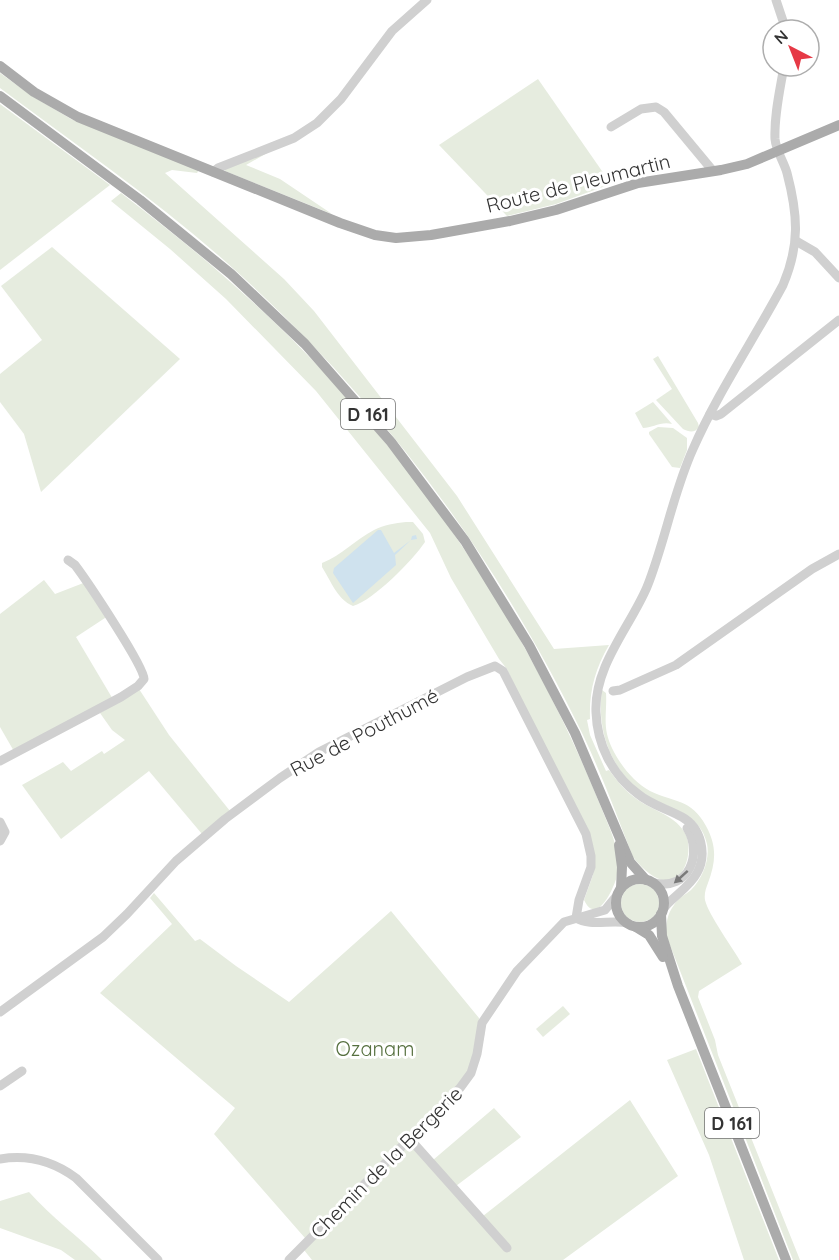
<svg xmlns="http://www.w3.org/2000/svg" width="839" height="1260" font-family="Quicksand,sans-serif">
<style>
.green{fill:#e6ecdf}
.water{fill:#cfe2ee}
.lines{fill:none;stroke-linecap:round;stroke-linejoin:round}
.minor{stroke:#d0d0d0;stroke-width:9}
.major{stroke:#ababab;stroke-width:10}
.oneway{fill:#7a7a7a}
.labels{text-anchor:middle;dominant-baseline:central;stroke-width:6;stroke-linejoin:round;paint-order:stroke}
.shield{fill:#fff;stroke:#707070;stroke-width:1.5}
.shield-label{font-size:18px;font-weight:bold;fill:#333}
.street-label{font-size:20px;fill:#333;stroke:#fff}
.park-label{font-size:20px;fill:#56703f;stroke:#fff}
</style>
<rect width="100%" height="100%" fill="#fff"/>
<!-- green -->
<g class="green">
<path d="M0,73L32,96L71,119L199,170L197,173L172,170L165,173L284,279L314,311L457,496L554,649L609,645C595,669 589,691 590,719L587,720L590,735L606,771L609,770C617,781 626,792 638,800C654,811 677,816 686,835C693,851 685,885 662,880C651,877 640,866 633,857C617,816 602,775 583,735C496,555 376,395 226,262C155,199 76,145 0,88Z"/>
<polygon points="538,79 611,184 556,204 507,216 439,145"/>
<polygon points="0,104 110,185 0,270"/>
<polygon points="269,152 246,165 280,179 332,214 225,171 225,169"/>
<path d="M121,193C164,226 206,259 246,296C399,433 524,616 601,807C607,823 617,841 617,859C617,866 618,876 615,882C611,893 596,925 584,900L593,875L595,860L507,669L499,659L451,578L430,533L316,391L226,299L170,249L111,201Z"/>
<polygon points="52,247 180,359 41,492 24,434 0,402 0,374 42,340 1,286"/>
<path d="M658,356L698,423L699,427C695,433 689,432 683,429L656,400L672,389L653,359Z"/>
<path d="M653,402L672,424C661,421 652,428 643,428L635,413Z"/>
<polygon points="658,427 673,428 687,438 687,450 680,468 672,467 649,434 649,432"/>
<path d="M406,522H413L423,534L425,542C413,560 374,600 353,606C337,599 331,581 322,567V563C342,555 355,540 374,530C384,525 395,523 406,522Z"/>
<polygon points="44,580 55,594 86,582 108,616 76,637 114,701 15,753 0,727 0,614"/>
<polygon points="139,689 169,735 230,811 202,834 149,771 61,839 22,785 63,762 71,771 102,751 104,754 125,740 112,730 100,713"/>
<path d="M602,690L606,693C607,706 604,721 607,734C612,755 631,781 650,791C674,803 691,798 706,826C717,846 716,862 708,883C706,888 704,894 705,900C708,914 734,950 742,964L699,991L698,997L715,1040L718,1055L800,1260H793L666,935C666,924 667,914 674,905C678,898 685,895 691,890C703,878 710,859 707,844C700,813 672,810 649,797C612,775 596,731 602,690Z"/>
<circle cx="640" cy="903" r="19"/>
<polygon points="154,893 195,941 200,939 236,966 289,1002 391,911 479,1018 485,1031 479,1062 414,1138 433,1160 494,1108 521,1137 456,1186 483,1216 630,1100 678,1176 563,1260 312,1260 304,1250 305,1238 214,1134 235,1108 100,993 172,924 150,898"/>
<polygon points="563,1006 570,1014 543,1037 536,1029"/>
<polygon points="696,1049 777,1255 779,1260 744,1260 709,1155 667,1060"/>
<path d="M29,1192C51,1217 78,1236 102,1260H75L61,1250L0,1228V1201Z"/>
</g>
<!-- water -->
<polygon class="water" points="378,530 381,530 394,553 411,540 412,536 416,535 417,539 411,540 395,555 396,565 353,603 333,573 334,568"/>
<g class="lines">
<!-- minor -->
<g class="minor">
<polyline points="776,0 786,30"/>
<polyline points="611,127 641,109 656,107 664,112 713,171"/>
<polyline points="213,172 218,168 294,138 317,123 341,99 392,31 427,0"/>
<polyline points="796,241 815,252 839,278"/>
<polyline points="710,414 716,416 721,414 839,320"/>
<polyline points="613,691 620,690 676,665 812,569 839,554"/>
<path d="M0,761L121,697L138,686L144,679C144,666 87,581 75,565L68,560"/>
<polyline points="0,822 5,832 0,841"/>
<path d="M654,883C689,891 703,854 687,828"/>
<path d="M663,909C673,896 689,888 697,873C707,855 702,828 682,817C668,809 651,805 638,794C612,775 597,744 596,712C594,666 630,627 647,587C665,542 673,493 693,449C717,394 754,339 783,285C800,245 798,215 787,173C784,162 776,151 775,139C774,115 780,90 784,66"/>
<path d="M576,918C590,927 612,919 628,923"/>
<polyline points="0,1012 103,937 127,914 176,861 225,819 280,778 319,752 467,677 495,666 503,671 586,834 591,856 591,867 579,900 576,918"/>
<polyline points="0,1086 22,1071"/>
<polyline points="409,1138 507,1248"/>
<path d="M0,1159C29,1154 53,1161 76,1178L158,1260"/>
<polyline points="289,1260 460,1088 471,1073 477,1054 482,1023 517,971 564,922 605,910 618,894"/>
</g>
<!-- major -->
<g class="major">
<polyline points="0,66 34,92 78,117 340,223 375,235 396,238 431,235 510,221 556,210 638,183 721,170 747,164 839,125"/>
<polyline points="0,96 140,200 231,274 305,344 391,442 465,541 529,645 575,733 630,862 646,880"/>
<polyline points="619,845 622,867 621,888"/>
<circle cx="640" cy="903" r="24"/>
<polyline points="661,914 662,936 678,986 786,1260"/>
<polyline points="636,927 649,935 663,957"/>
</g>
</g>
<!-- one-way arrows -->
<defs><path id="oneway-solid" d="M-6-.8H1V-3.2L6.5 0L1 3.2V.8H-6Z" transform="scale(1.5)"/></defs>
<use class="oneway" href="#oneway-solid" transform="translate(681 877) rotate(138)"/>
<g class="labels">
<!-- shield labels -->
<g class="shield">
<rect x="341" y="399" width="54" height="30" rx="4.5"/>
<rect x="705" y="1108" width="54" height="30" rx="4.5"/>
</g>
<g class="shield-label">
<text x="368" y="414">D 161</text>
<text x="732" y="1123">D 161</text>
</g>
<!-- street labels -->
<g class="street-label">
<text transform="translate(578 183) rotate(-14)">Route de Pleumartin</text>
<text transform="translate(364 732) rotate(-28)">Rue de Pouthumé</text>
<text transform="translate(386 1162) rotate(-45)">Chemin de la Bergerie</text>
</g>
<!-- park labels -->
<g class="park-label">
<text x="375" y="1048">Ozanam</text>
</g>
</g>
<!-- north arrow -->
<g transform="translate(791 48) rotate(318)"><circle r="28" fill="#ffffff" stroke="#adadad" stroke-width="1.5"/>
<path d="M0-4.5L10 22L0 15L-10 22Z" fill="#e63946"/>
<text y="-9" font-size="16" font-weight="bold" text-anchor="middle" fill="#333333">N</text>
</g>
</svg>
